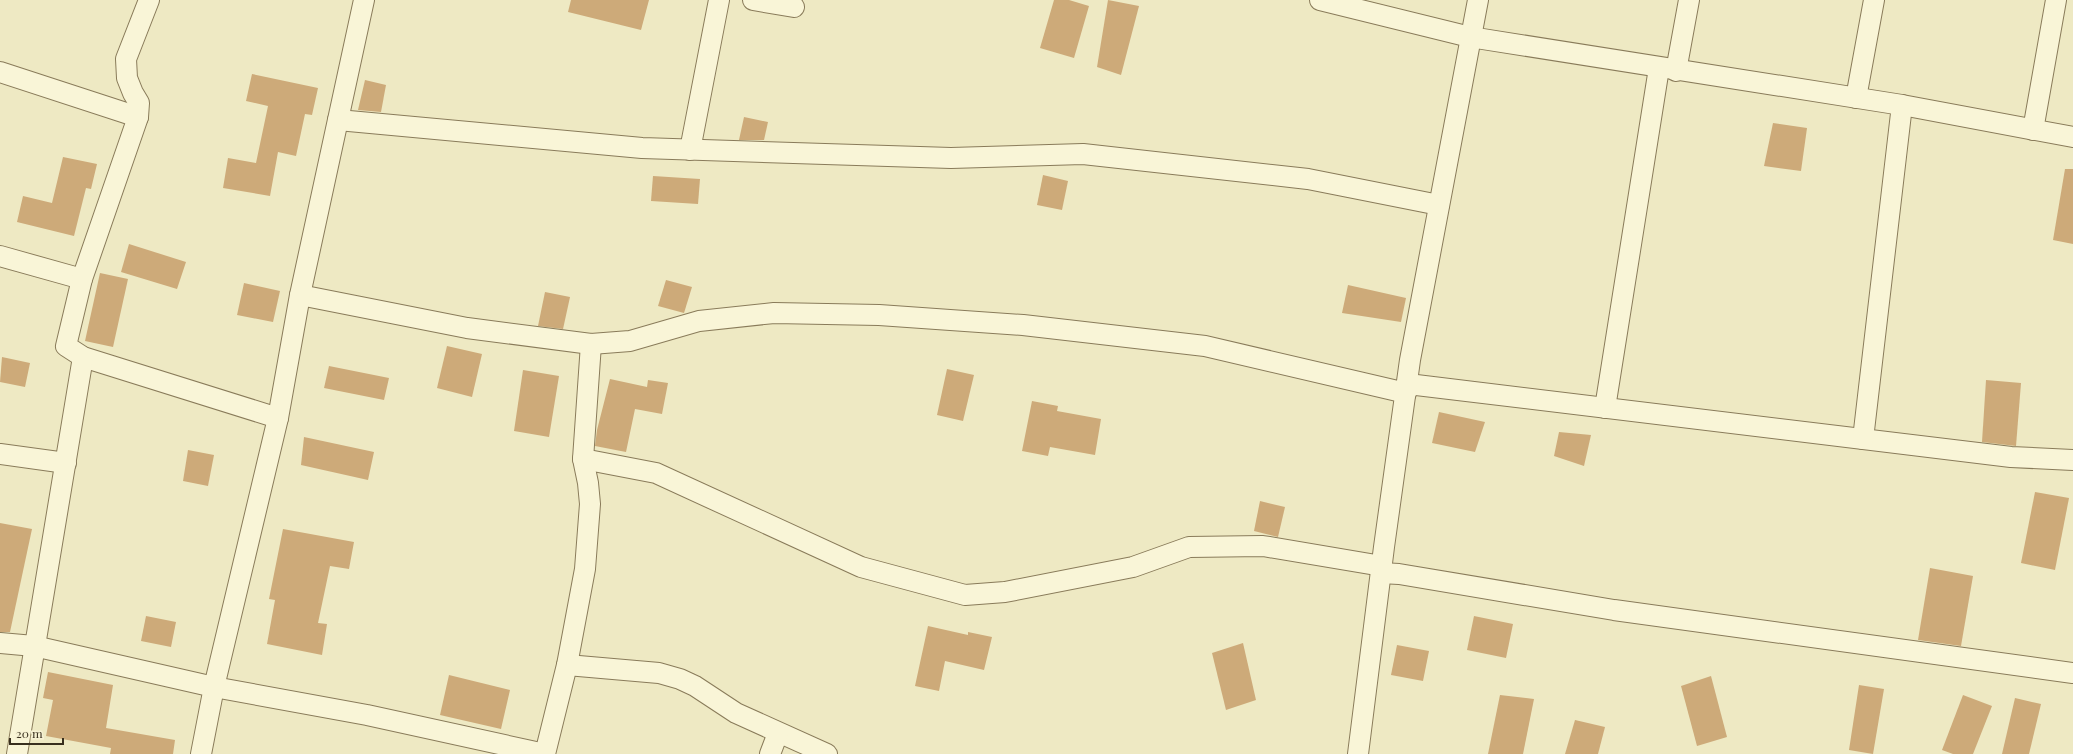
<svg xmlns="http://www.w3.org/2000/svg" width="2073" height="754" font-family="'Playfair Display',serif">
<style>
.building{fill:#cdaa79}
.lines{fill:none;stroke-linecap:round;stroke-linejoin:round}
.minor-casing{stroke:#897b5a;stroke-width:22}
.minor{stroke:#f9f5d7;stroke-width:20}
</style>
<rect width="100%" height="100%" fill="#eee9c3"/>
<!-- building -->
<g class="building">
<polygon points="571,0 649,0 641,30 568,12"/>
<polygon points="1054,0 1069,0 1089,6 1074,58 1040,48"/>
<polygon points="1108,0 1139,6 1121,75 1097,67"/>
<polygon points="252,74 318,88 312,115 305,114 296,156 278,152 270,196 223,188 228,158 256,163 268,106 246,101"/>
<polygon points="365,80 386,85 381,112 358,110"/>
<polygon points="744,117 768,122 764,140 739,140"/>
<polygon points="1773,123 1807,128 1801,171 1764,166"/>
<polygon points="63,157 97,164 91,189 86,188 74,236 17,222 23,196 52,203"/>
<polygon points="2065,169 2073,169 2073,244 2053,240"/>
<polygon points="1043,175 1068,181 1062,210 1037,205"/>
<polygon points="653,176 700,179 698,204 651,201"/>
<polygon points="129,244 186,262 177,289 121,272"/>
<polygon points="100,273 128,279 113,347 85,341"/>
<polygon points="666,280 692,287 684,313 658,306"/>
<polygon points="244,283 280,291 273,322 237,315"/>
<polygon points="1348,285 1406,298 1401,322 1342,313"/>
<polygon points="545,292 570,297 563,329 538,326"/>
<polygon points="447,346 482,354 472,397 437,388"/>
<polygon points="2,357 30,363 25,387 0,382"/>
<polygon points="329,366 389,378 384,400 324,388"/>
<polygon points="947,369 974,375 963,421 937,415"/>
<polygon points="523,370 559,376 549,437 514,431"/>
<polygon points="610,379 647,387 648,380 668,383 662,414 635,409 626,452 595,446 597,430"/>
<polygon points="1986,380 2021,383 2016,446 1982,442"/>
<polygon points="1032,401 1058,406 1057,411 1101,419 1095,455 1050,447 1048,456 1022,451"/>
<polygon points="1439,412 1485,422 1475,452 1432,443"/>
<polygon points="1559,432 1591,435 1584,466 1554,456"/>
<polygon points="304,437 374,452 368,480 301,465"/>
<polygon points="188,450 214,455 208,486 183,481"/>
<polygon points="2035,492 2069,498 2055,570 2021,563"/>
<polygon points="1260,501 1285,507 1278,537 1254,531"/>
<polygon points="0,523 32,529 10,632 0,632"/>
<polygon points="283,529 354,542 349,569 330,566 318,623 327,624 322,655 267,644 275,600 269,599"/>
<polygon points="1930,568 1973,576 1961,646 1918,640"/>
<polygon points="146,616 176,622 171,647 141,641"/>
<polygon points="1474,616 1513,624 1506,658 1467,650"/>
<polygon points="928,626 968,635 968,632 992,637 984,670 945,661 939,691 915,686"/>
<polygon points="1243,643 1256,700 1226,710 1212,653"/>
<polygon points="1397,645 1429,651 1423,681 1391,675"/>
<polygon points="48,672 113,685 106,728 175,740 173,754 110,754 111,748 46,736 53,700 43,698"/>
<polygon points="449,675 510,690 501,729 440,715"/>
<polygon points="1711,676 1727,737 1697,746 1681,686"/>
<polygon points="1859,685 1884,689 1873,754 1849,750"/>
<polygon points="1500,695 1534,699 1523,754 1488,754"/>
<polygon points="1963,695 1992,706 1973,754 1953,754 1942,750"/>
<polygon points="2015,698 2041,704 2029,754 2002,754"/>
<polygon points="1575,720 1605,727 1598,754 1565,754"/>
</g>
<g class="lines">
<!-- minor casing -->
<g class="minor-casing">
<g id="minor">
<polyline points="753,0 794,7"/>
<polyline points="1320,0 1470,37 1902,105 2073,137"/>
<polyline points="1676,71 1689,0"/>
<polyline points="0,72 138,117"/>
<polyline points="1856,98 1874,0"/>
<polyline points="338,120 642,148 951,158 1083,154 1308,179 1439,205"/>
<polyline points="2033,130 2056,0"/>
<polyline points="690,150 719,0"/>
<polyline points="0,256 82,279 66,346 83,357 278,418"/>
<polyline points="82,279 138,117 139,103 133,93 127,78 126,59 149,0"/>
<polyline points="300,295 467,328 591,344 630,341 699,321 774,313 879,315 1023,325 1205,346 1406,393"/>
<polyline points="1408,384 2011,457 2073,460"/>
<polyline points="1605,408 1659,68"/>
<polyline points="1863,439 1902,105"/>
<polyline points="0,454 66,463"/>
<polyline points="583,459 656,473 861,567 965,595 1005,592 1133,567 1189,547 1263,546 1382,566"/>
<polyline points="1381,573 1399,574 1614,610 2073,673"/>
<polyline points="0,643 34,646 214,687 367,715 545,754 567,665 585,569 590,504 588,483 583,459 591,344"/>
<polyline points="567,665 659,673 680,679 695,686 736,713 827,754"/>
<polyline points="17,754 83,357"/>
<polyline points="201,754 214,687 278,418 300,295 364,0"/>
<polyline points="770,754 778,733"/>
<polyline points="1358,754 1384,547 1410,360 1478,0"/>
</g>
</g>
<!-- minor -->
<use href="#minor" class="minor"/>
</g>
<!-- scale -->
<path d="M10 738v6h53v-6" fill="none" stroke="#382f1e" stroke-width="2"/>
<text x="16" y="738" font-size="12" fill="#382f1e" stroke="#f6f1d3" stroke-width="3" paint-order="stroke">20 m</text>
</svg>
